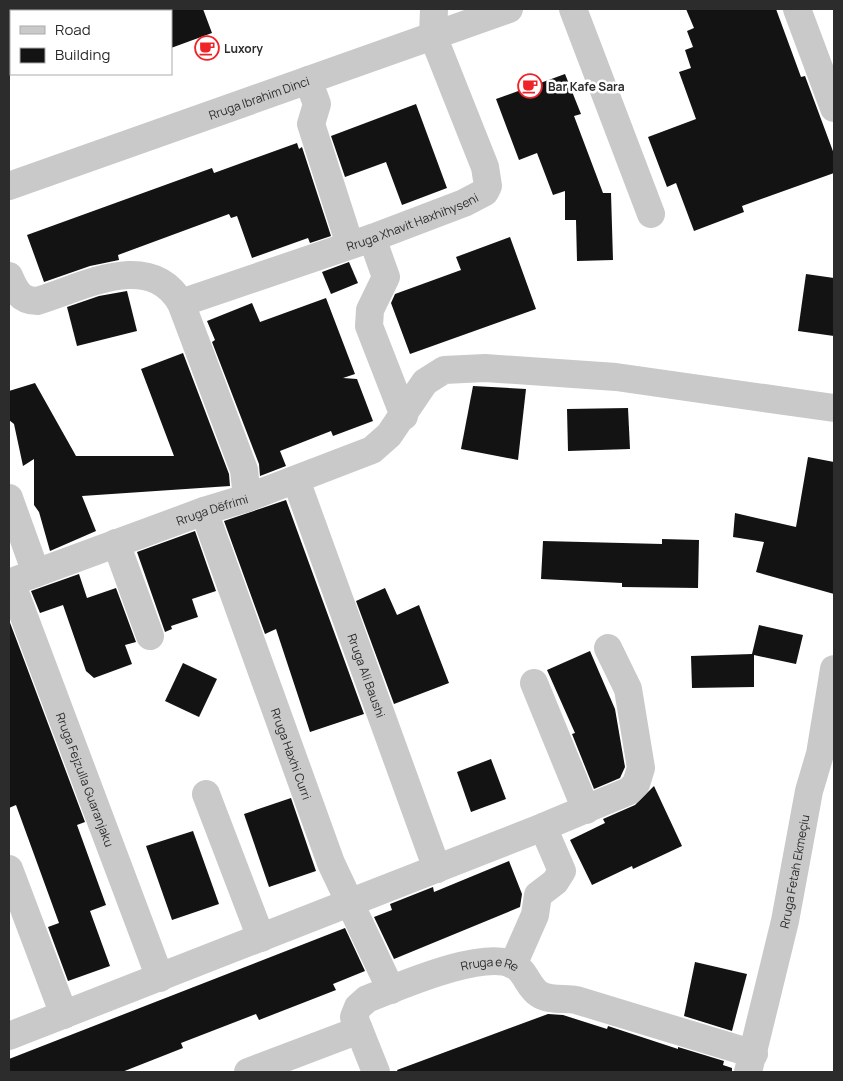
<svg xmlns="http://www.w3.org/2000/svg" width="843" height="1081" font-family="Manrope,sans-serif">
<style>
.building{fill:#131313}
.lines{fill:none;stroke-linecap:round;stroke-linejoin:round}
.minor{stroke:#c9c9c9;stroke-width:28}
.labels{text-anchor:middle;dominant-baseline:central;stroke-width:5;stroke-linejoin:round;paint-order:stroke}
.poi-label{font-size:12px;font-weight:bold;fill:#2c2c2c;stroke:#fff;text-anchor:start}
.street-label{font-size:12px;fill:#2c2c2c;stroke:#fff}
</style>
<rect width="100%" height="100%" fill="#fff"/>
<!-- building -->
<g class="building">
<polygon points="171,9 203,9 212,33 171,48"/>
<polygon points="686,9 776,9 801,77 805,76 834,154 834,173 742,206 744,212 694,231 676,183 667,187 648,137 696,119 679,72 691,68 685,50 693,47 687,31 694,28"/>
<polygon points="565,74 581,114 574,116 603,193 611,193 613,260 577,261 576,220 565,220 565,191 553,195 537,153 519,160 496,99"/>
<polygon points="416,104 447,188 402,205 386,162 345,177 331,136"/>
<polygon points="297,143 299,149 302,147 331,236 310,243 308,238 252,258 237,216 231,218 229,214 118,255 119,260 90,266 44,282 27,235 212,168 214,173"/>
<polygon points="510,237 536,309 410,354 391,303 395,294 461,270 456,257"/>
<polygon points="349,262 358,283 331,294 322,272"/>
<polygon points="806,274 834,278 834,336 798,331"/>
<polygon points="127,291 137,331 77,346 67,307 99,296"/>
<polygon points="326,298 355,374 343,378 357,379 373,421 333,436 331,431 280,451 286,466 260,476 259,464 212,342 215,340 207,321 252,303 260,322"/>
<polygon points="183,353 229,474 230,486 82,496 96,531 50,551 39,512 34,505 34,459 23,466 14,424 9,420 9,391 35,383 76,456 174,456 141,369"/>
<polygon points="473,386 526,389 518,460 461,449"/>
<polygon points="628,408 630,449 568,451 567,409"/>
<polygon points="808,457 834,462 834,594 756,572 764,542 733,537 735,513 796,527"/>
<polygon points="286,500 364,714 310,732 276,629 265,634 224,521"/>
<polygon points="195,531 216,591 192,599 198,617 171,626 172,629 165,632 137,552"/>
<polygon points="662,539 699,540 698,588 622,587 622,583 541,579 543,541 662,544"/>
<polygon points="79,574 87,598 116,588 136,642 125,645 132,664 94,678 86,671 63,605 40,613 31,591"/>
<polygon points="385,588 397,615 419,605 449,683 394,704 356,601"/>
<polygon points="9,620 85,822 77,825 106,905 90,911 110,966 68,981 48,927 59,923 16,805 9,808"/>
<polygon points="759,625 803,635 796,664 754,655 754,687 692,688 691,656 752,654"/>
<polygon points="590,651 615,709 625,767 620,778 594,789 572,734 575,733 547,670"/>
<polygon points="183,663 217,679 199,717 165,701"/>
<polygon points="491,759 506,799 471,812 457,772"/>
<polygon points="654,786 682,846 633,869 632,866 592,885 570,840 605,823 603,819 635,805"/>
<polygon points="291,798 316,871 269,887 244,814"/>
<polygon points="193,831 219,904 172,920 146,846"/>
<polygon points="509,861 522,894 520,907 394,959 374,917 392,910 390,904 433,887 434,892"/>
<polygon points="345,928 365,971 333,984 336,990 259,1020 256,1014 181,1043 183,1048 122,1072 9,1072 9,1059"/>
<polygon points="695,962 747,974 732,1031 684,1016"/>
<polygon points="548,1014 563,1015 607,1029 608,1026 678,1049 678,1047 724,1061 723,1065 732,1068 732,1072 398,1072 397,1070"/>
</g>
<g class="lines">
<!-- minor -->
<g class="minor">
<polyline points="573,9 651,214"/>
<polyline points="797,9 834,108"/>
<polyline points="308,80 317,104 311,124 350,245"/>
<path id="s1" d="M9,186L509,9"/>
<polyline points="372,238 386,277 370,310 369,326 404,416"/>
<path d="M9,276C15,290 20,301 37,301C84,287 149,249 181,303L244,470L247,498"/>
<path id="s2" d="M181,303L372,238L464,203L485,192L488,186L485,167L433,36L434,9"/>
<path id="s3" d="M296,480L437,869"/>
<polyline points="9,498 36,573"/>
<path id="s4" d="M204,511L331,863L391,990"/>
<polyline points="116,543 150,636"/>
<path id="s5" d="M11,582L160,978"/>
<path id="s6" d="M9,583L204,511L247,498L372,450L389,435L425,382L444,370L485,368L616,377L834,408"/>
<polyline points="534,683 586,810"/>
<polyline points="206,794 261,938"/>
<polyline points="9,869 64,1015"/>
<polyline points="513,965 535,915 538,895 555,882 562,871 543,827"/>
<polyline points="9,1036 543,827 629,791 636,784 641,768 628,689 608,648"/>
<polyline points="248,1072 359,1030"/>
<path id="s7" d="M376,1072L354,1017L358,1007L367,999C398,987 483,949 514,965C526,972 528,987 539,994C549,1001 564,998 576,1000L754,1054"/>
<path id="s8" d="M748,1072L785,921L809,791L820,754L834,669"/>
</g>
</g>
<!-- icons -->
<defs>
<g id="cafe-ring" transform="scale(1.25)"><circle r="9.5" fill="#fff" stroke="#ee2429" stroke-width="1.5"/><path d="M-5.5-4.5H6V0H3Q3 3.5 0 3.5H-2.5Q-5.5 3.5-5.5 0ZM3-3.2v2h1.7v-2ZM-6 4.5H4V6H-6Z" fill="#ee2429"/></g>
</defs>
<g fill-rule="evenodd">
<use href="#cafe-ring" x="207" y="48"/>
<use href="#cafe-ring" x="530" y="86"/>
</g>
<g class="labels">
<!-- poi labels -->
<g class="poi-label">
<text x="224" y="48">Luxory</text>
<text x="548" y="86">Bar Kafe Sara</text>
</g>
<!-- street labels -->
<g class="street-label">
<text stroke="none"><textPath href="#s1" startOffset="265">Rruga Ibrahim Dinci</textPath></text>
<text stroke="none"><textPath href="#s2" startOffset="245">Rruga Xhavit Haxhihyseni</textPath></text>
<text stroke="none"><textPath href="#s6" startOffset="216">Rruga Dëfrimi</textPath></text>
<text stroke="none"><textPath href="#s3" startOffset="208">Rruga Ali Baushi</textPath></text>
<text stroke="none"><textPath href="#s4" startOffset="258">Rruga Haxhi Curri</textPath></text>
<text stroke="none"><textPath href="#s5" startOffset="211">Rruga Fejzulla Guaranjaku</textPath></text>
<text stroke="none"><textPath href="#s8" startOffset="206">Rruga Fetah Ekmeçiu</textPath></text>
<text stroke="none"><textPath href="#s7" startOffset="211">Rruga e Re</textPath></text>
</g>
</g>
<!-- border -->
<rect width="843" height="1081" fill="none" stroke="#2c2c2c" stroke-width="20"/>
<!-- legend -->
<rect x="10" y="10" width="162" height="65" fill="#ffffff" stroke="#ababab"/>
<rect x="20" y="26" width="25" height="8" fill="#c9c9c9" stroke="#ababab"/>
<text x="55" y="35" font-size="15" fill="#2c2c2c">Road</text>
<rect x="20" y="48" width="25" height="15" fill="#131313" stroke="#ababab"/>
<text x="55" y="60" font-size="15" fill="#2c2c2c">Building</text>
</svg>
